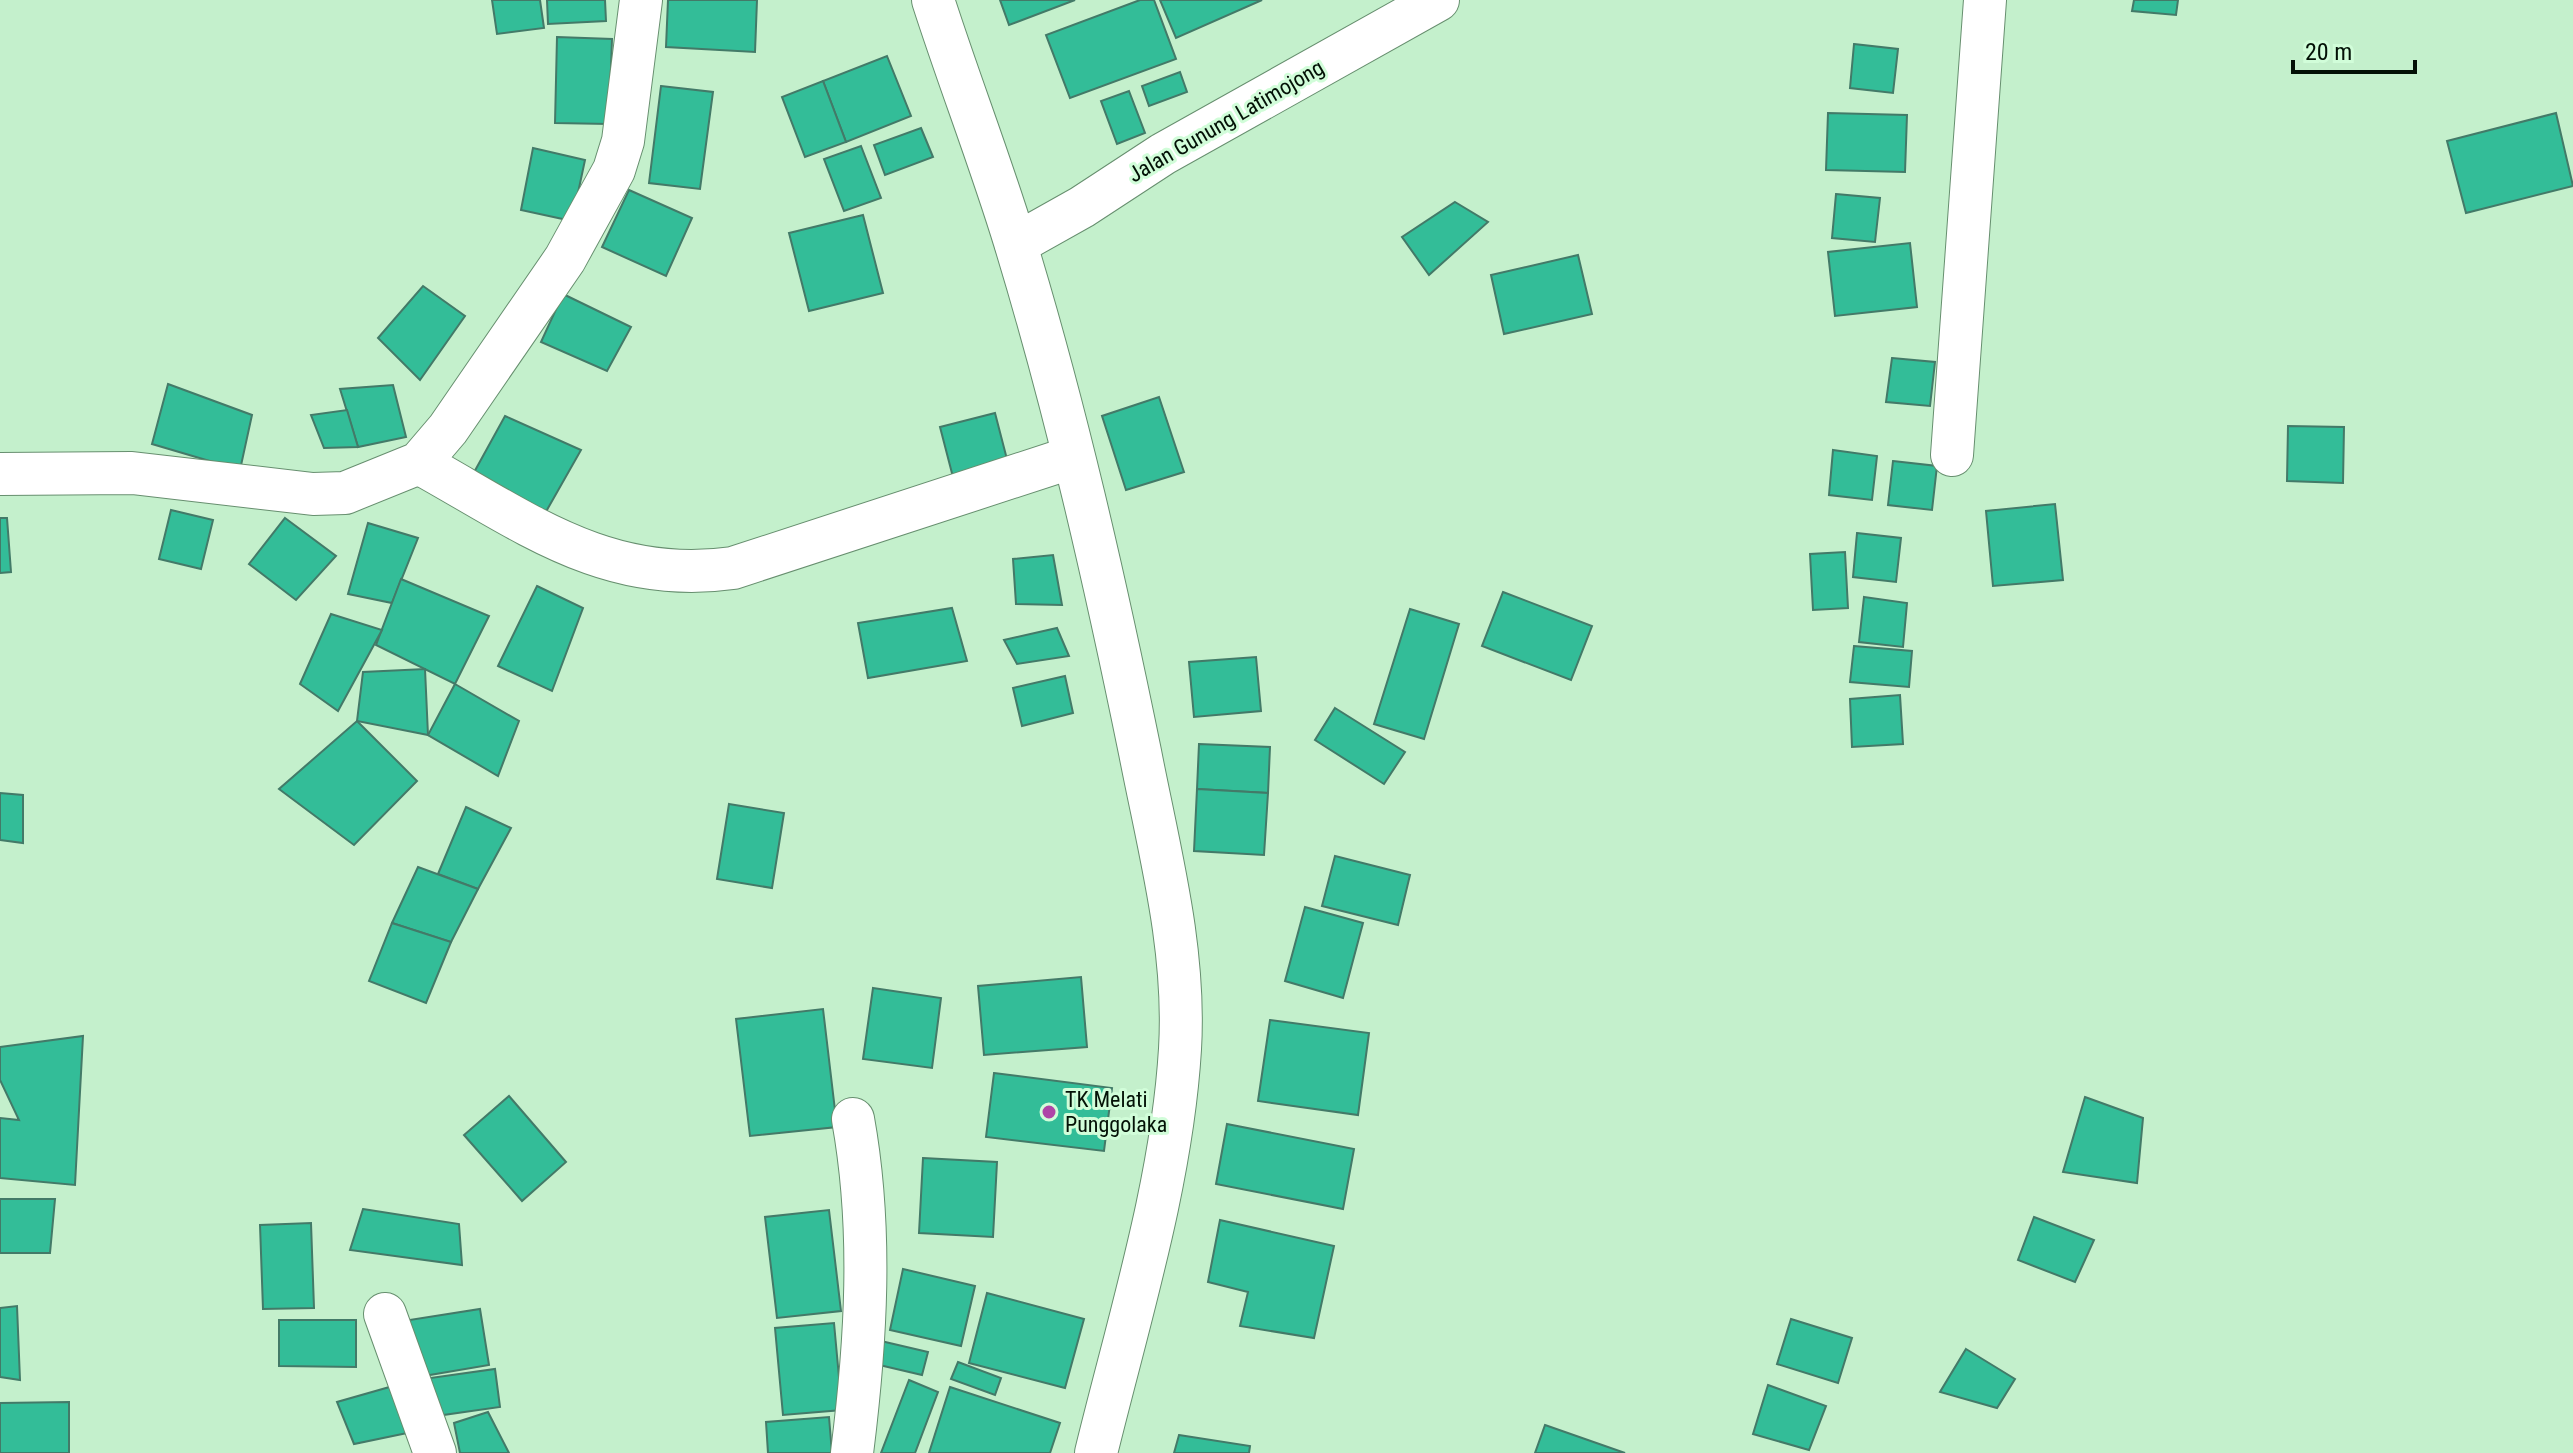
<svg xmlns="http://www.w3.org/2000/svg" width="2573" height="1453" font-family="'Roboto Condensed',sans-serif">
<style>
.building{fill:#33bd98;stroke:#437a68;stroke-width:2}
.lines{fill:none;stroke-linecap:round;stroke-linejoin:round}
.street-casing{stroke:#678f6f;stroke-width:44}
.street{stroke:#fff;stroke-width:42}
.poi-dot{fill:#ae45a7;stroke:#d1fdd9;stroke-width:3}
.labels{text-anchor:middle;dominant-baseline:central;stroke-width:6;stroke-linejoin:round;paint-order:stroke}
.street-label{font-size:22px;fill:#031106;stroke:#d1fdd9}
.poi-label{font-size:22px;fill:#031106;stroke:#d1fdd9;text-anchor:start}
</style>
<rect width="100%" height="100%" fill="#c4f0cc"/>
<!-- building -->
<g class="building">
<polygon points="492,0 540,0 544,28 497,34"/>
<polygon points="547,0 605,0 606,21 548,24"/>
<polygon points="668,0 757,0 755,52 666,47"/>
<polygon points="1000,0 1075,0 1009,25"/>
<polygon points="1140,0 1154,0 1176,59 1070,98 1046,35"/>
<polygon points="1160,0 1262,0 1176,38"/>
<polygon points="2134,0 2178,0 2176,15 2132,11"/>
<polygon points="557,37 612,39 609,124 555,123"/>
<polygon points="1854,44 1898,49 1893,93 1850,88"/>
<polygon points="887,56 911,116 846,142 823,81"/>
<polygon points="1180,72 1187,92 1149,106 1142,86"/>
<polygon points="823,81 846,142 805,157 782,97"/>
<polygon points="661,86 713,92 700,189 649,183"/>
<polygon points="1129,91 1145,133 1117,144 1101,101"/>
<polygon points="1828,113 1907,115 1905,172 1826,170"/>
<polygon points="2556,113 2573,186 2466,213 2447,141"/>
<polygon points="921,128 933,157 885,175 874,145"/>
<polygon points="861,146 881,198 844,211 824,159"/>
<polygon points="533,148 585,160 572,221 521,210"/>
<polygon points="629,190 692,218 666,276 602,247"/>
<polygon points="1836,194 1880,198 1875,242 1832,238"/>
<polygon points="1455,202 1488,222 1429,275 1402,237"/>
<polygon points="863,215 883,293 809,311 789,233"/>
<polygon points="1910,243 1917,307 1835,316 1828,252"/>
<polygon points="1578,255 1592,314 1504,334 1491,275"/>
<polygon points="423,286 465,316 420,380 378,338"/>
<polygon points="563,294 631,327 607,371 541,342"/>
<polygon points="1892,358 1935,362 1930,406 1886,402"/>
<polygon points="168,384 252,415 240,470 152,444"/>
<polygon points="393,385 406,437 358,447 340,389"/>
<polygon points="1159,397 1184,472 1126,490 1102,416"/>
<polygon points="347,410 358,447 324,448 311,415"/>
<polygon points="995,413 1009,467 954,481 940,427"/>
<polygon points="505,416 581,450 539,524 472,476"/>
<polygon points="2288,426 2344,427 2343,483 2287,481"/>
<polygon points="1833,450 1877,456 1872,500 1829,495"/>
<polygon points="1893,461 1937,466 1932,510 1888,505"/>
<polygon points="2055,504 2063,580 1993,586 1986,511"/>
<polygon points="171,510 213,520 201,569 159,559"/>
<polygon points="0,518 7,518 11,572 0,573"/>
<polygon points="285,518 336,556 296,600 249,564"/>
<polygon points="368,523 418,538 392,603 348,594"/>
<polygon points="1857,533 1901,538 1896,582 1853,577"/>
<polygon points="1845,552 1848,608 1813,610 1810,554"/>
<polygon points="1053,555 1062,605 1016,604 1013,559"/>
<polygon points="401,579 489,616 455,684 376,645"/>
<polygon points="537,586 583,608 552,691 498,666"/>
<polygon points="1503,592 1592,626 1571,680 1482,646"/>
<polygon points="1864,597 1907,603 1903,647 1859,642"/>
<polygon points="952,608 967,661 868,678 858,623"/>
<polygon points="1410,609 1459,624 1424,739 1374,724"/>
<polygon points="331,614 382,630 338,711 300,684"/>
<polygon points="1057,628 1069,656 1017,664 1004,640"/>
<polygon points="1854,646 1912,651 1909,687 1850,682"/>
<polygon points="1256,657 1261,711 1194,717 1189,662"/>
<polygon points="425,669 428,735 357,721 363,672"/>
<polygon points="1065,676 1073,713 1022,726 1013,688"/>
<polygon points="455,684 519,721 498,776 428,735"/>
<polygon points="1900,695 1903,744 1852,747 1850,699"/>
<polygon points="1335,708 1405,752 1384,784 1315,740"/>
<polygon points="357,721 417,781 354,845 279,789"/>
<polygon points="1199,744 1270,747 1268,793 1197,789"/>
<polygon points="1197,789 1268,793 1264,855 1194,851"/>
<polygon points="0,793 23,795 23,843 0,840"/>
<polygon points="729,804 784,813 772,888 717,879"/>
<polygon points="466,807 511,828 478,889 438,874"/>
<polygon points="1335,856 1410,875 1398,925 1322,906"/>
<polygon points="418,867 478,889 451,942 392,923"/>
<polygon points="1305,907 1363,923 1343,998 1285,981"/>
<polygon points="392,923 451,942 426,1003 369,981"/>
<polygon points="1081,977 1087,1047 984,1055 978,986"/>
<polygon points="873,988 941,998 932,1068 863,1059"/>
<polygon points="823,1009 837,1127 750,1136 736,1019"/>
<polygon points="1270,1020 1369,1033 1358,1115 1258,1101"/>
<polygon points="83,1036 75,1185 0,1178 0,1118 19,1120 0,1080 0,1047"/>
<polygon points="994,1073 1112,1088 1104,1151 986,1137"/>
<polygon points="509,1096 566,1162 522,1201 464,1135"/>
<polygon points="2085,1097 2143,1118 2137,1183 2063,1172"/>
<polygon points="1227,1124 1354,1149 1343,1209 1216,1184"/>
<polygon points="923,1158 997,1162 993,1237 919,1233"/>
<polygon points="0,1199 55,1199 50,1253 0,1253"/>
<polygon points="363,1209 459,1224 462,1265 350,1250"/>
<polygon points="829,1210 841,1311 777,1318 765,1217"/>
<polygon points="2034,1217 2094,1240 2075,1282 2018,1260"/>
<polygon points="1220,1220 1334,1246 1314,1338 1240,1326 1248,1292 1208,1282"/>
<polygon points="311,1223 314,1308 263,1309 260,1225"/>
<polygon points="903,1269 975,1286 961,1346 890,1330"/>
<polygon points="987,1293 1084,1319 1065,1388 969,1363"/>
<polygon points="17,1306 20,1380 0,1377 0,1308"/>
<polygon points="480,1309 489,1365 412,1378 403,1321"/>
<polygon points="1791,1319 1852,1338 1838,1383 1777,1364"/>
<polygon points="279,1320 356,1320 356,1367 279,1366"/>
<polygon points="834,1323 842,1410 783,1415 775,1328"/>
<polygon points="881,1341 928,1352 922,1375 875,1364"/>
<polygon points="1966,1349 2015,1379 1997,1408 1940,1392"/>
<polygon points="958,1362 1001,1378 995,1395 951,1379"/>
<polygon points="495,1369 500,1407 422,1418 416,1380"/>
<polygon points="909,1380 938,1392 915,1453 881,1453"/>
<polygon points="1768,1385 1826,1406 1809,1450 1753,1434"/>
<polygon points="393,1386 412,1432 354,1444 337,1402"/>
<polygon points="950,1387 1060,1423 1050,1453 929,1453"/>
<polygon points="69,1402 69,1453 0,1453 0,1403"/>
<polygon points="488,1412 509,1453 460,1453 454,1423"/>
<polygon points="829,1417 832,1453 768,1453 766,1422"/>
<polygon points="1545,1425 1625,1453 1535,1453"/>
<polygon points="1179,1435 1250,1446 1249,1453 1174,1453"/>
</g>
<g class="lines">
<!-- street casing -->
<g class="street-casing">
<g id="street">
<path d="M933,0C959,81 990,160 1015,242C1066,409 1105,581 1140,752C1159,850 1186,948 1180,1049C1172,1183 1128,1322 1096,1453"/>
<polyline points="1016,244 1082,207 1163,154 1438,0"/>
<polyline points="1952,455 1985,0"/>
<path d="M419,463C524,521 606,586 733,568L1073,457"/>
<polyline points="0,474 132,473 313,494 345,493 419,463 448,429 565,259 614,170 623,141 641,0"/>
<polyline points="385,1314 435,1453"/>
<path d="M852,1453C866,1342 873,1230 853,1119"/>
</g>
</g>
<!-- street -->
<use href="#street" class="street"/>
</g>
<!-- markers -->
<circle class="poi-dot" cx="1049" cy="1112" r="8"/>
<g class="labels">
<!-- street labels -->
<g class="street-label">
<text transform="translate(1226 121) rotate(-30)">Jalan Gunung Latimojong</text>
</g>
<!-- poi labels -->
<g class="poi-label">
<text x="1065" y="1099">TK Melati<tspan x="1065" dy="25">Punggolaka</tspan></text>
</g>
</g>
<!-- scale -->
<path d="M2293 60v12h122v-12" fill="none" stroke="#031106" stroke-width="4"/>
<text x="2305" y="60" font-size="24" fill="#031106" stroke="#d1fdd9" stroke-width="6" paint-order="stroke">20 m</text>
</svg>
